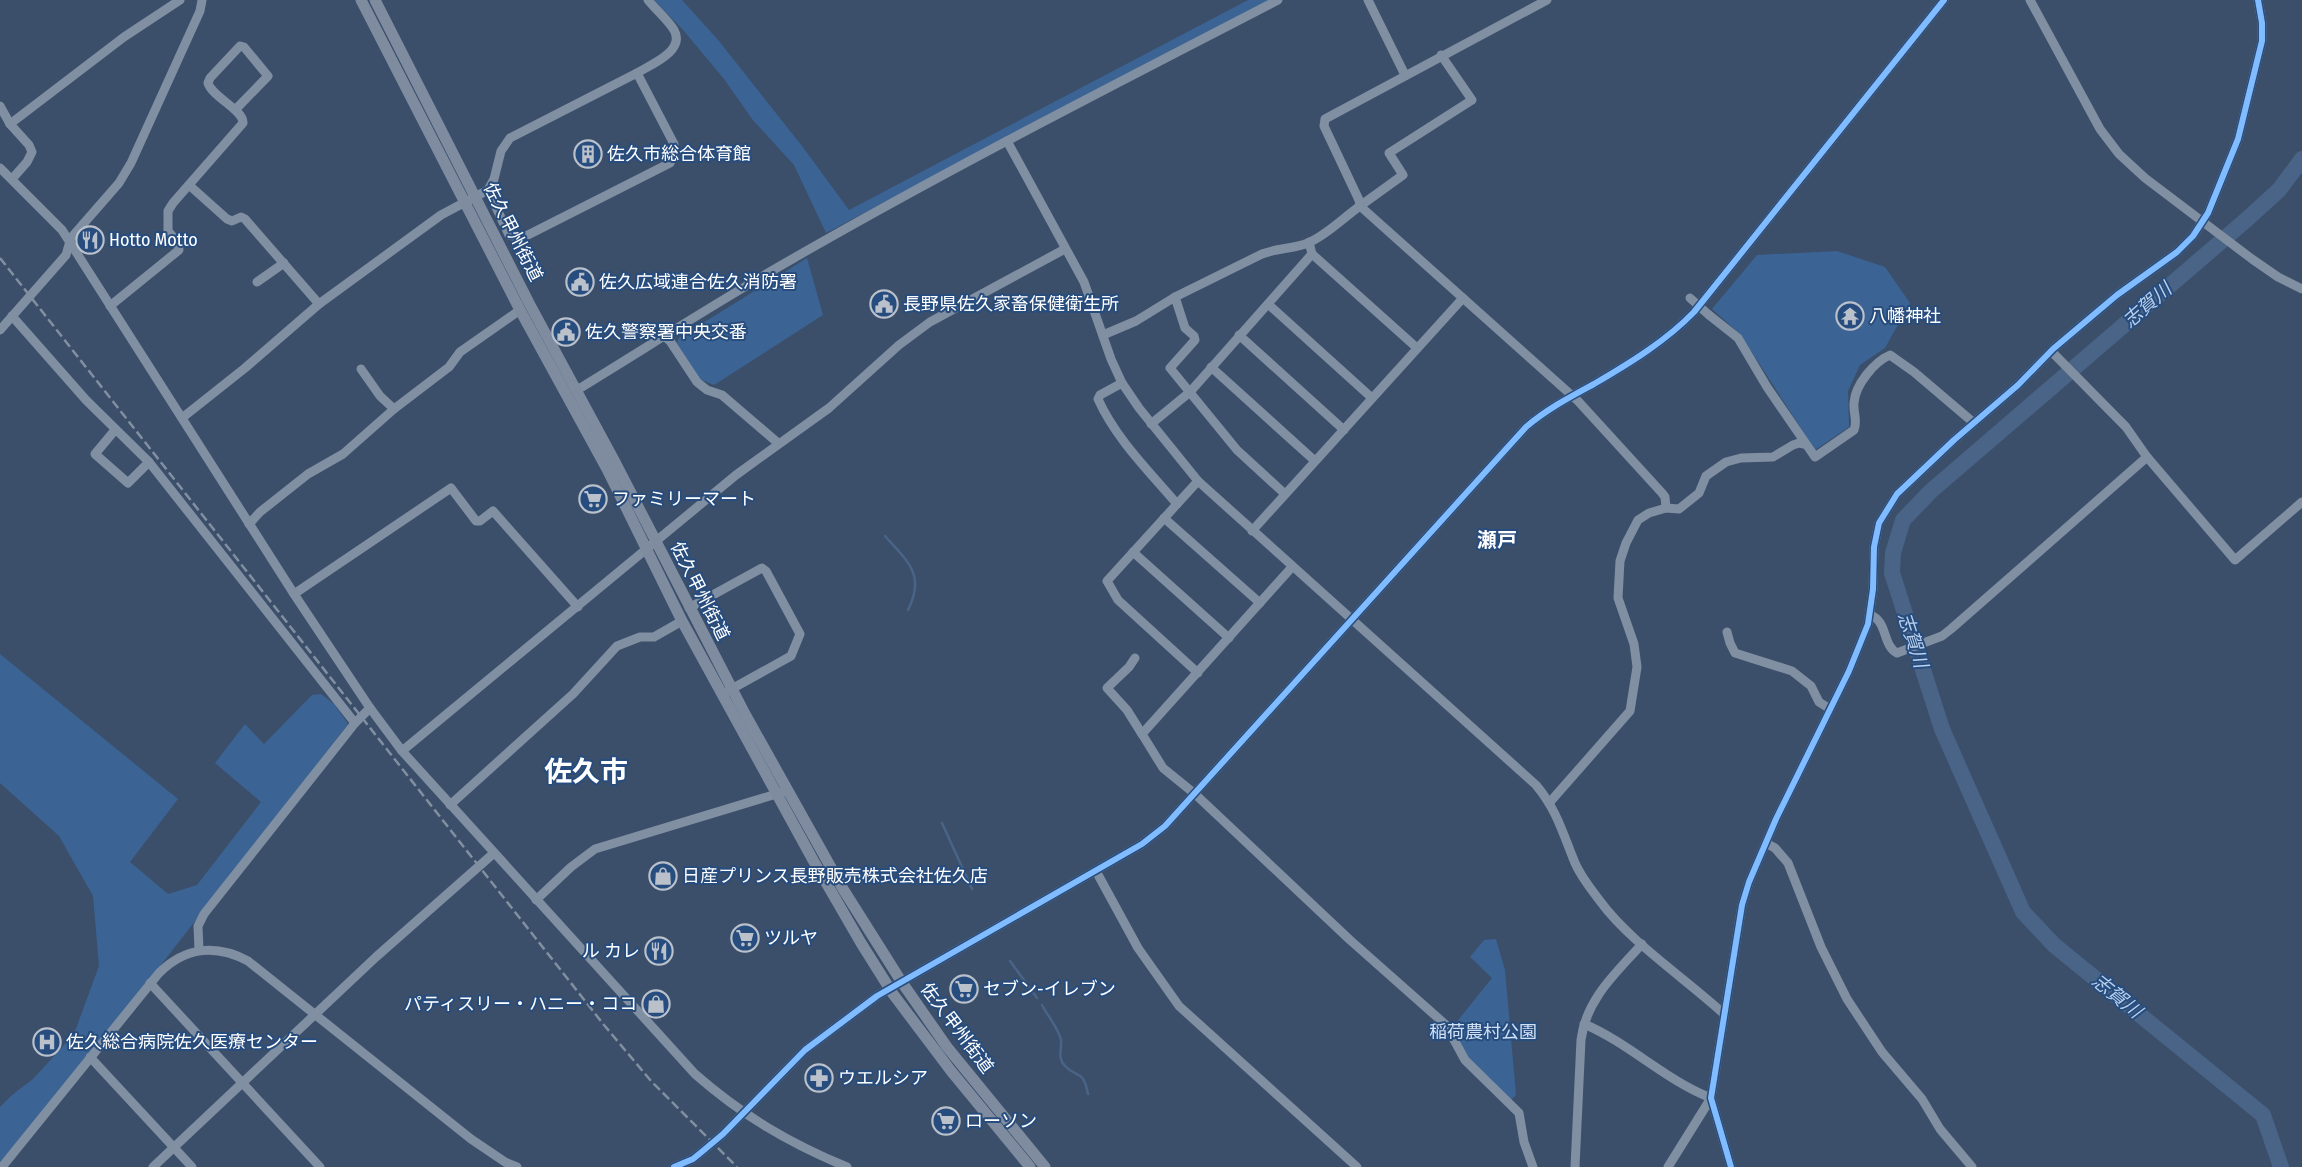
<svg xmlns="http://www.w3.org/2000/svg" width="2302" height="1167" font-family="'Fira Sans Condensed','Noto Sans JP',sans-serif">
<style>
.green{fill:#3b6394}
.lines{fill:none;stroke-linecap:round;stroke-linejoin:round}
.stream{stroke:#496486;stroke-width:2.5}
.river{stroke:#496486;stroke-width:16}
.minor{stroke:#808fa1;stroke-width:9}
.major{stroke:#7f8ca0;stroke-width:11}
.rail{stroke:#818fa0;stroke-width:2.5;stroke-dasharray:9 4;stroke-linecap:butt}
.minor-bridge{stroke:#808fa1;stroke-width:9}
.cycleway-casing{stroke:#274c7e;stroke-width:9}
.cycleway{stroke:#80bcff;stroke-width:6}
.labels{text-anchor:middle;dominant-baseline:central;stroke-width:4;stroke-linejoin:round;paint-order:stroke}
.poi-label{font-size:18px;fill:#fff;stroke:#274c7e;text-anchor:start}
.street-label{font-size:18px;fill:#fff;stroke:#274c7e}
.park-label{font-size:18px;fill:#d0e0f4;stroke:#274c7e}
.water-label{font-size:19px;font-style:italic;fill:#b8d0ed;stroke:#274c7e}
.quarter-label{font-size:20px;font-weight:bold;fill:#fff;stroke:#274c7e}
.town-label{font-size:28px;font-weight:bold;fill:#fff;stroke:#274c7e}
</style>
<rect width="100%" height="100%" fill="#3b4f6a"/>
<!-- green -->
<g class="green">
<polygon points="654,0 682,0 719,41 802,146 849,210 1248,0 1269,0 826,233 794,165 752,119 724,79 684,31"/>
<polygon points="1837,251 1885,267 1910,303 1885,348 1860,365 1848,391 1849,427 1815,450 1740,334 1712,309 1757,255"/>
<polygon points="807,258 823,315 714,385 700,379 677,343 679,338"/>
<polygon points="0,654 178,799 130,862 168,894 197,885 261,802 215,763 245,724 264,744 312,695 321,694 334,704 348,724 164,961 0,1164 0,1107 12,1095 33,1079 74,1034 99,966 93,896 59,836 0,783"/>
<polygon points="1496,939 1505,970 1516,1095 1511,1100 1467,1058 1451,1029 1492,978 1470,957 1484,940"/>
</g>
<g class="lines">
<!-- stream -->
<g class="stream">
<path d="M885,536C907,561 926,574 908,610"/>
<polyline points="942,823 972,889"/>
<polyline points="1010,961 1037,998"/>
<path d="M1042,1005C1047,1015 1059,1029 1061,1040C1062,1050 1057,1058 1065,1066C1077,1079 1083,1068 1088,1094"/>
</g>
<!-- river -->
<polyline class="river" points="2281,1167 2263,1115 2054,945 2023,912 1942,729 1892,573 1893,553 1903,520 1931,491 2246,220 2279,190 2302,159"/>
<!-- minor -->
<g class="minor">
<polyline points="1368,0 1405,75"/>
<polyline points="2030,0 2100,129 2119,154 2145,178 2252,259 2278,277 2302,289"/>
<polyline points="1441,55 1472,100 1389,153 1403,175 1360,206 1578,401 1662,493 1665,497 1666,508 1649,513 1638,520 1626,543 1620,561 1618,598 1634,644 1637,667 1630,711 1550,802"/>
<path d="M637,73C650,65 686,51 674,30C667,19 656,10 648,0"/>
<polyline points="0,106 10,124 29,145 32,152 27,162 12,179"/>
<polyline points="10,124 124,37 180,0"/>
<path d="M1007,141L1084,282L1111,359L1122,383L1139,408L1198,481L1536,785C1557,810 1563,834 1575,863C1581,877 1591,889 1600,901C1629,941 1686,979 1724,1014"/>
<path d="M0,168L62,230L294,594L370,708L402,751L695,1074C743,1116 789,1143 847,1167"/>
<polyline points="189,185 227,219 232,221 241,217 245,219 319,304"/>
<polyline points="1312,254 1417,348"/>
<polyline points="257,282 284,263"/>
<polyline points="1175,297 1185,328 1194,336 1195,340 1170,368 1237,450 1285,494"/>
<polyline points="1268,304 1372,398"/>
<path d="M110,306L179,250L178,243L168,231V211L173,203L243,123C244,110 212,97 208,83L210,78L240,46L244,47L268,76L235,110"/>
<path d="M1709,315L1738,338L1767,387L1815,457L1854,430C1858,421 1853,413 1854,403C1855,385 1874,362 1890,355L1914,372L1974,423"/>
<polyline points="12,316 86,400 149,462 128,483 95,454 115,430"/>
<polyline points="0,330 66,255 71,238 119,183 131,163 200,11 202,0"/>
<path d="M1103,335L1136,321L1175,297L1262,254C1277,248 1293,249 1308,243C1327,235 1343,218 1360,206L1359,200L1324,126L1325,119L1547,0"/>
<polyline points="1239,335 1344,430"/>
<polyline points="665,337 670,341 697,382 707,390 722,395 778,443"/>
<polyline points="2053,349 2054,354 2126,427 2147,457 2235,560 2302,502"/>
<polyline points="1211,367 1315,461"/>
<polyline points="361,369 380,396 394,409"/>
<path d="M1122,383L1100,395L1098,399C1116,439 1149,471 1177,504"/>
<path d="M577,390C649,346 720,300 794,258C952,167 1116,84 1278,0"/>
<polyline points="182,418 245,368 319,304 441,215 488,190 494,179 501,151 510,138 637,73 674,144 674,155 670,163 522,238 509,235 488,190"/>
<polyline points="1151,424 1190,392 1312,254 1309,242"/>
<polyline points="149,462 355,723"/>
<polyline points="1666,508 1679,509 1699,493 1706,476 1726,462 1741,458 1773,457 1793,445 1799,443 1804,444"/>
<polyline points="1164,518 1260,603"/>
<polyline points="249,524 260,512 308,474 343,454 394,409 449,367 460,352 520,310"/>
<polyline points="1252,531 1463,298"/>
<polyline points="1133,552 1229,638"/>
<polyline points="1292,567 1142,734 1163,768 1195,794 1350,940 1446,1025 1465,1060 1519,1113 1524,1142 1533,1167"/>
<polyline points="294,594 451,488 476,521 480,521 493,511 578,607"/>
<polyline points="689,608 762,568 766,571 800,634 791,656 728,691"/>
<path d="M1870,615C1888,621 1882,645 1897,653L1942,636L1951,629L2147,457"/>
<polyline points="1727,632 1730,643 1735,653 1792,671 1811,686 1819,702 1830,709"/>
<polyline points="1135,658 1129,667 1107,688 1127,710 1142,734"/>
<polyline points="1198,673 1118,600 1107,581 1198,481"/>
<polyline points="402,751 736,475 829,408 899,345 930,322 1065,249"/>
<polyline points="450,805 573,694 617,646 640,637 654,637 682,621"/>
<polyline points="1766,843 1775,848 1788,863 1821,947 1847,999 1882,1052 1922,1099 1940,1129 1972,1167"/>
<polyline points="1096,871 1138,948 1179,1006 1357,1167"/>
<polyline points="536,900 571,867 595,849 783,792"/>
<polyline points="199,950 198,926 204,914 355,723 370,708"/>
<polyline points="150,983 320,1167"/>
<path d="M1584,1024C1629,1043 1665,1080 1711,1098"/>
<polyline points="90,1057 192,1167"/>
<path d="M723,1134L805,1050L877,996L1142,844L1165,826L1526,427C1547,409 1570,397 1594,384C1630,363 1666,341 1694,312L1944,0"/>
<path d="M2,1167L159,973C185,947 216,944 248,961L471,1139L505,1162L517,1167"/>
<polyline points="153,1167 376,957 494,853"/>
<polyline points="674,1167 693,1159 704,1150"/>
<path d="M1575,1167L1581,1040C1586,999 1616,973 1642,944"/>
<polyline points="1668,1167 1711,1098"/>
<polyline points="1731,1167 1711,1098 1742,905 1749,882 1776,819 1849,671 1868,624 1873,589 1874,547 1879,523 1897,494 1954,440 2018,385 2053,349 2117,295 2177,252 2193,236 2208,213 2238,139 2262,41 2262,23 2258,0"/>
</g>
<!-- major -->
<g class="major">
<polyline points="361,0 520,310 607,469 682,621 813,860 861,943 893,994 951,1071 1030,1167"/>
<polyline points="375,0 529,303 614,460 745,714 843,889 901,981 947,1047 1045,1167"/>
</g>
<!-- rail -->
<polyline class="rail" points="0,258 604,1025 651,1081 737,1167"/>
<!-- minor-bridge -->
<g class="minor-bridge">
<polyline points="1690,298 1709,315"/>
<polyline points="704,1150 723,1134"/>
</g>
<!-- cycleway casing -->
<g class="cycleway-casing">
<g id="cycleway">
<path d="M674,1167L693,1159L704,1150L723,1134L805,1050L877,996L1142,844L1165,826L1526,427C1547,409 1570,397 1594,384C1630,363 1666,341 1694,312L1944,0"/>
<polyline points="1731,1167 1711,1098 1742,905 1749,882 1776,819 1849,671 1868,624 1873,589 1874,547 1879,523 1897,494 1954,440 2018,385 2053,349 2117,295 2177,252 2193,236 2208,213 2238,139 2262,41 2262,23 2258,0"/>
</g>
</g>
<!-- cycleway -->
<use href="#cycleway" class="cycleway"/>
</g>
<!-- icons -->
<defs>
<g id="building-ring" transform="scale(1.4375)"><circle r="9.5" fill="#274c7e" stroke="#bac1cb" stroke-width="1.5"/><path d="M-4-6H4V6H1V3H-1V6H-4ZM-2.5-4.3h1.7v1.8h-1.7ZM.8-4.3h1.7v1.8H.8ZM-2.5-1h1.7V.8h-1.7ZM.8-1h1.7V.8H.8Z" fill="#bac1cb"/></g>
<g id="restaurant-ring" transform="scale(1.4375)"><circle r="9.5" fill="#274c7e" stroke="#bac1cb" stroke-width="1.5"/><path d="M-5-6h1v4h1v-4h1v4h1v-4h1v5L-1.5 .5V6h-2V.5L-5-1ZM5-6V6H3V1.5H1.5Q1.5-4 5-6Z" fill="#bac1cb"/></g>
<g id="civic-ring" transform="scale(1.4375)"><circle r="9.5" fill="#274c7e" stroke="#bac1cb" stroke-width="1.5"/><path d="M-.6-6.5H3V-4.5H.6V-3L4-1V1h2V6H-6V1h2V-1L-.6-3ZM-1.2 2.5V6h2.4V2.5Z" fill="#bac1cb"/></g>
<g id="temple-ring" transform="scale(1.4375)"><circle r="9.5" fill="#274c7e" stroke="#bac1cb" stroke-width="1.5"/><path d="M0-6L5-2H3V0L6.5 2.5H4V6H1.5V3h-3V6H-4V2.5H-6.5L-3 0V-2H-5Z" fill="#bac1cb"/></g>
<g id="supermarket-ring" transform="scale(1.4375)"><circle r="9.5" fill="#274c7e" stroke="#bac1cb" stroke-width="1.5"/><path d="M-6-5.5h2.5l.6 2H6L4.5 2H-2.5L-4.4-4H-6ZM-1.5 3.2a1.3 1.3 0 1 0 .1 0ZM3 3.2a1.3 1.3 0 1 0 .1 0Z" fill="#bac1cb"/></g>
<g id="shop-ring" transform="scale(1.4375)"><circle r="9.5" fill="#274c7e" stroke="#bac1cb" stroke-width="1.5"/><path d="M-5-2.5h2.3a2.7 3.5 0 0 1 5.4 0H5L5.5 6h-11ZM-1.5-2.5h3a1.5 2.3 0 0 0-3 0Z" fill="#bac1cb"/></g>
<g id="hospital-ring" transform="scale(1.4375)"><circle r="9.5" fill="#274c7e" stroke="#bac1cb" stroke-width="1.5"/><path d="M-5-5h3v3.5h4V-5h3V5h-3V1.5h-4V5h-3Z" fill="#bac1cb"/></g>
<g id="pharmacy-ring" transform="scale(1.4375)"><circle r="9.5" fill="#274c7e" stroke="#bac1cb" stroke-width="1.5"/><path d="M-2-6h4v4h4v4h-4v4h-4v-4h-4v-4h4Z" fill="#bac1cb"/></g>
</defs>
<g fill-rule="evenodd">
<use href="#building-ring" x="588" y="154"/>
<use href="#restaurant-ring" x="90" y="240"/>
<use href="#civic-ring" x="580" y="282"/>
<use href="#civic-ring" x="884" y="304"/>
<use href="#temple-ring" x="1850" y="316"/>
<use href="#civic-ring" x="566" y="332"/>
<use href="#supermarket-ring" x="593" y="499"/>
<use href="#shop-ring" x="663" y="876"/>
<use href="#supermarket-ring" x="745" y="938"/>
<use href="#restaurant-ring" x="659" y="951"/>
<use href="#supermarket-ring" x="964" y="989"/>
<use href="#shop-ring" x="656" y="1004"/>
<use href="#hospital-ring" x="47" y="1042"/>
<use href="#pharmacy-ring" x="819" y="1078"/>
<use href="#supermarket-ring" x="946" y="1121"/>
</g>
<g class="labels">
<!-- poi labels -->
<g class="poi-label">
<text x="607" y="154">佐久市総合体育館</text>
<text x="109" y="240">Hotto Motto</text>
<text x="599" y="282">佐久広域連合佐久消防署</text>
<text x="903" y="304">長野県佐久家畜保健衛生所</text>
<text x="1869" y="316">八幡神社</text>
<text x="585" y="332">佐久警察署中央交番</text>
<text x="612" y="499">ファミリーマート</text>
<text x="682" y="876">日産プリンス長野販売株式会社佐久店</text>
<text x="764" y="938">ツルヤ</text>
<text x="640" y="951" text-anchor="end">ル カレ</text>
<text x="983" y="989">セブン-イレブン</text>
<text x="637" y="1004" text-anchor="end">パティスリー・ハニー・ココ</text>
<text x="66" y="1042">佐久総合病院佐久医療センター</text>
<text x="838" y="1078">ウエルシア</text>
<text x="965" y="1121">ローソン</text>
</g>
<!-- street labels -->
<g class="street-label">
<text transform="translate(513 232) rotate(63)">佐久甲州街道</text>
<text transform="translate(700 591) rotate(63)">佐久甲州街道</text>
<text transform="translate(957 1028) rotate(53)">佐久甲州街道</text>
</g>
<!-- park labels -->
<g class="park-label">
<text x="1483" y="1032">稲荷農村公園</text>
</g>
<!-- water labels -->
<g class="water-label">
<text transform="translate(2147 305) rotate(-41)">志賀川</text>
<text transform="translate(1913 640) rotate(72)">志賀川</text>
<text transform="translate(2117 996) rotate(39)">志賀川</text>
</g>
<!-- quarter labels -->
<g class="quarter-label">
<text x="1497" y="540">瀬戸</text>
</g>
<!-- town labels -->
<g class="town-label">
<text x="586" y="771">佐久市</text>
</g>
</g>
</svg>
